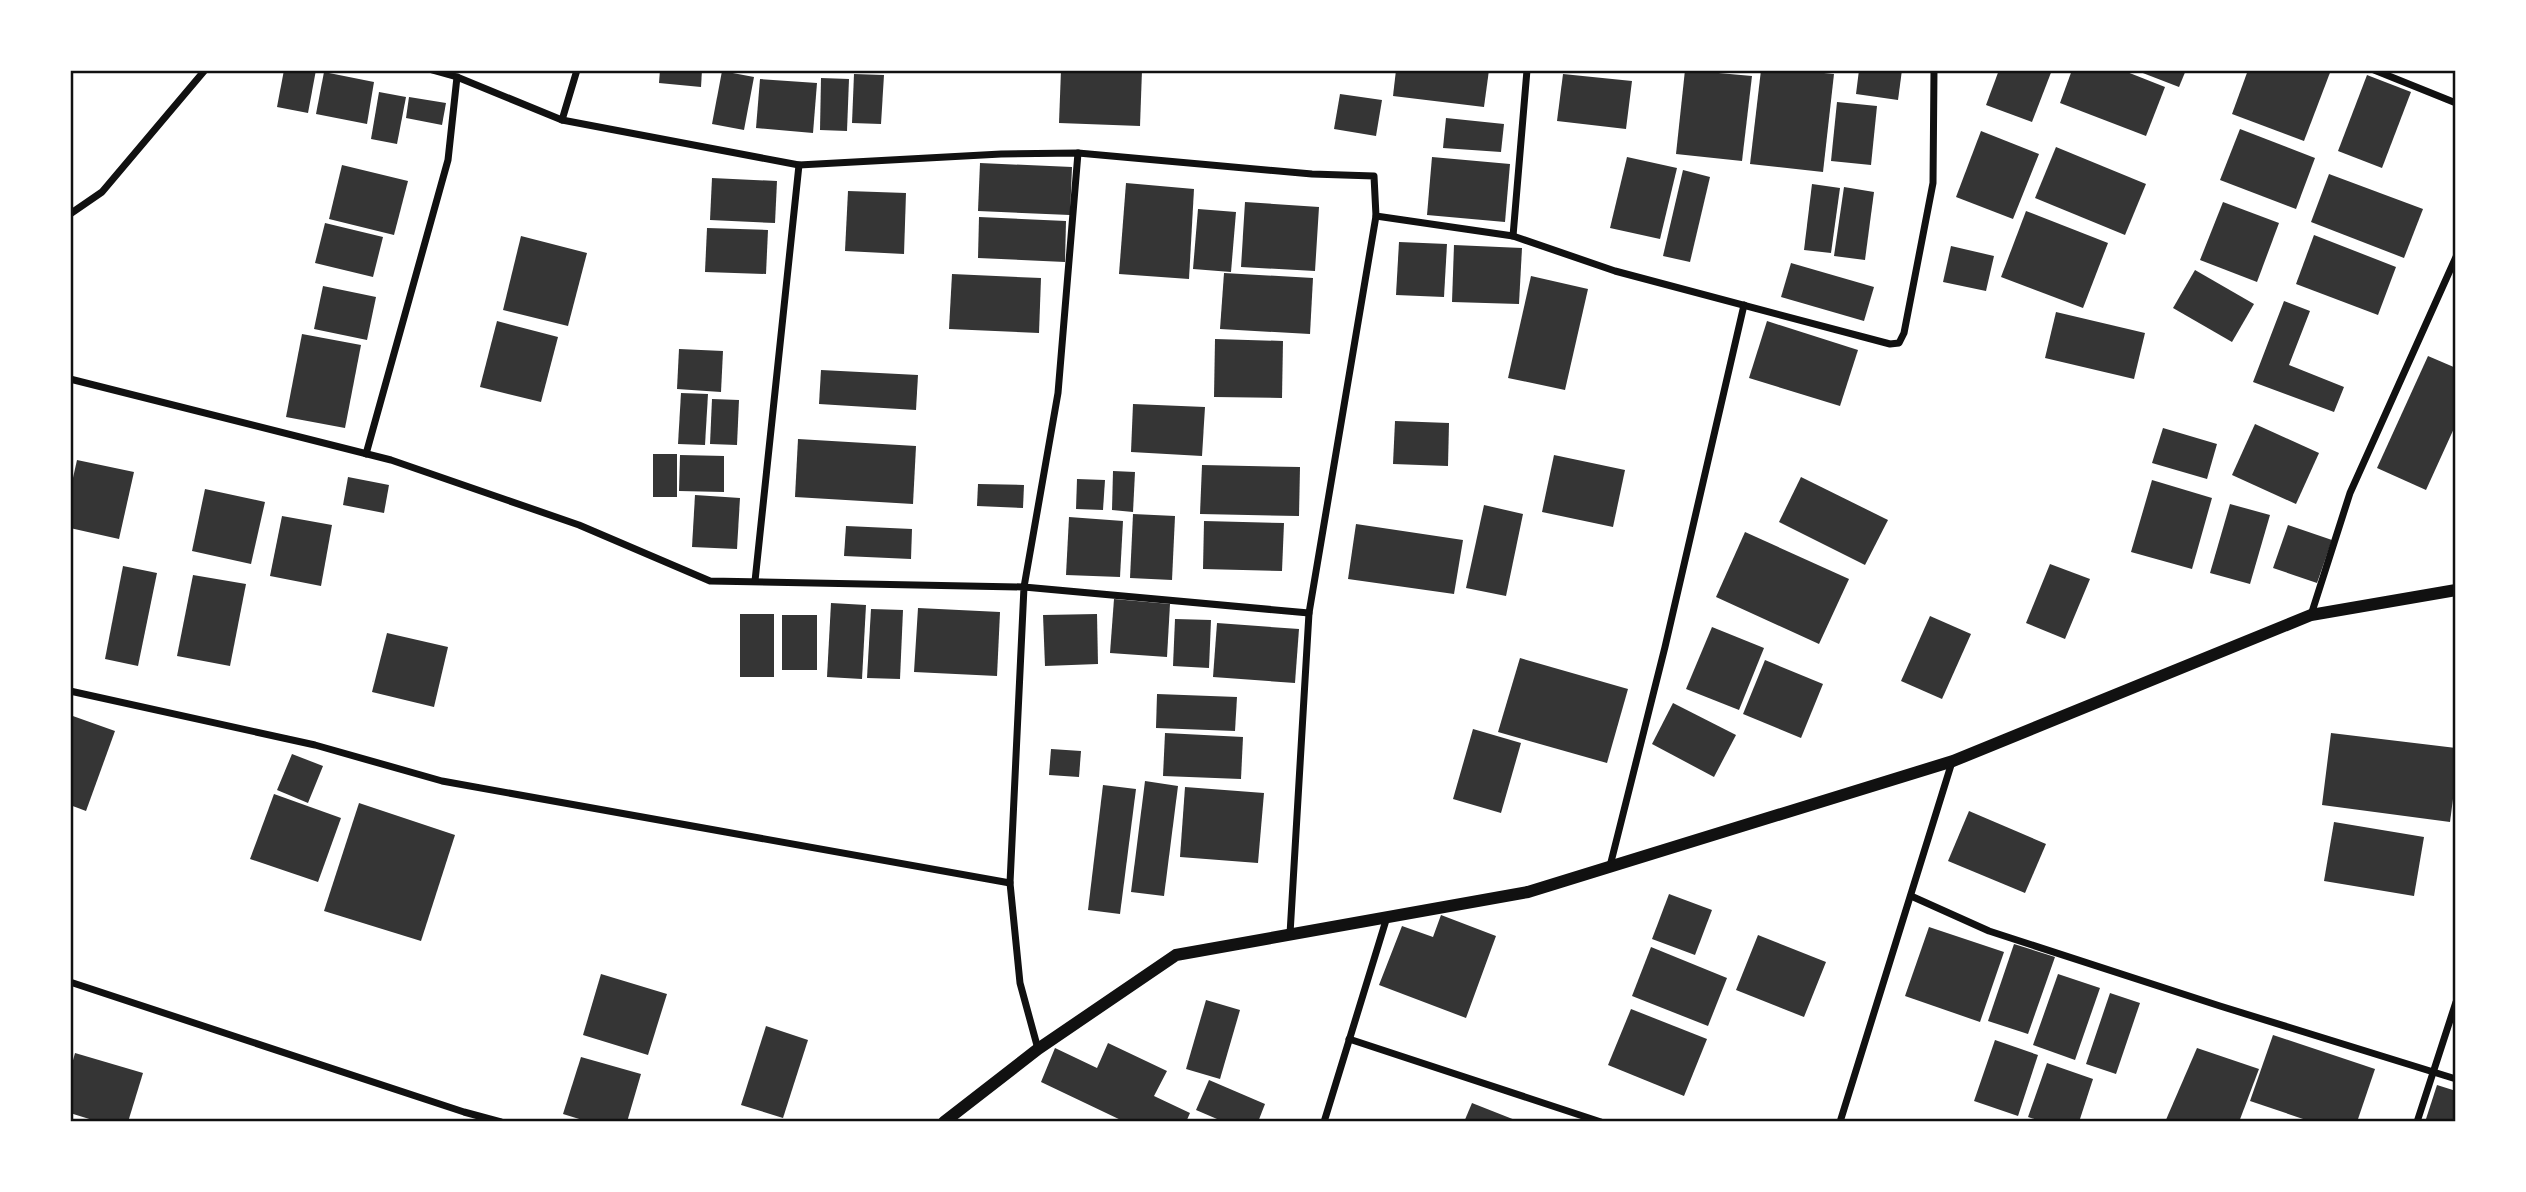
<svg xmlns="http://www.w3.org/2000/svg" width="2526" height="1192" font-family="'Public Sans',sans-serif">
<style>
.building{fill:#353535}
.lines{fill:none;stroke-linecap:round;stroke-linejoin:round}
.minor{stroke:#111;stroke-width:7}
.tertiary{stroke:#111;stroke-width:12}
.neatline{fill:none;stroke:#111;stroke-width:2.5}
</style>
<rect width="100%" height="100%" fill="#fff"/>
<!-- building -->
<g class="building">
<polygon points="284,70 316,70 308,113 277,107"/>
<polygon points="660,70 702,70 701,87 659,83"/>
<polygon points="1061,70 1142,70 1140,126 1059,123"/>
<polygon points="1396,70 1489,70 1484,107 1393,96"/>
<polygon points="1685,70 1752,76 1742,161 1676,154"/>
<polygon points="1761,70 1794,70 1834,74 1823,172 1750,164"/>
<polygon points="1859,70 1902,70 1898,100 1856,94"/>
<polygon points="1999,70 2052,70 2032,122 1986,105"/>
<polygon points="2072,70 2122,70 2165,87 2146,136 2060,103"/>
<polygon points="2135,70 2186,70 2179,87"/>
<polygon points="2248,70 2331,70 2304,141 2232,114"/>
<polygon points="722,71 754,77 744,130 712,124"/>
<polygon points="324,72 374,82 367,124 316,114"/>
<polygon points="854,74 884,75 881,124 852,123"/>
<polygon points="1563,74 1632,81 1626,129 1557,121"/>
<polygon points="2367,75 2411,92 2382,168 2338,151"/>
<polygon points="821,78 849,79 847,131 820,130"/>
<polygon points="760,79 817,83 813,133 756,128"/>
<polygon points="379,92 406,97 397,144 371,139"/>
<polygon points="1340,94 1382,100 1376,136 1334,129"/>
<polygon points="409,97 446,103 442,125 406,118"/>
<polygon points="1837,102 1877,106 1871,165 1831,161"/>
<polygon points="1446,118 1504,124 1501,152 1443,148"/>
<polygon points="2240,129 2315,158 2296,209 2220,180"/>
<polygon points="1981,131 2039,154 2013,219 1956,197"/>
<polygon points="2056,147 2146,184 2125,235 2035,198"/>
<polygon points="1432,157 1510,164 1505,222 1427,215"/>
<polygon points="1627,157 1677,168 1660,239 1610,228"/>
<polygon points="980,163 1072,167 1070,215 978,211"/>
<polygon points="342,165 408,181 394,235 329,219"/>
<polygon points="1683,170 1710,177 1690,262 1663,256"/>
<polygon points="2329,174 2423,209 2404,258 2311,222"/>
<polygon points="712,178 777,181 775,223 710,220"/>
<polygon points="1126,183 1194,189 1189,279 1119,274"/>
<polygon points="1812,184 1840,188 1831,253 1804,250"/>
<polygon points="1844,187 1874,192 1865,260 1834,256"/>
<polygon points="848,191 906,193 904,254 845,251"/>
<polygon points="1245,202 1319,207 1315,271 1241,267"/>
<polygon points="2223,202 2279,223 2257,282 2200,260"/>
<polygon points="1198,209 1236,212 1231,272 1193,269"/>
<polygon points="2026,211 2108,243 2083,308 2001,277"/>
<polygon points="979,217 1066,221 1065,262 978,258"/>
<polygon points="325,223 383,237 373,277 315,263"/>
<polygon points="707,228 768,230 766,274 705,272"/>
<polygon points="2314,235 2396,267 2378,315 2296,284"/>
<polygon points="521,236 587,253 568,326 503,310"/>
<polygon points="1399,242 1447,244 1444,297 1396,295"/>
<polygon points="1454,245 1522,248 1519,304 1452,302"/>
<polygon points="1951,246 1994,256 1986,291 1943,282"/>
<polygon points="1791,263 1874,287 1864,321 1781,297"/>
<polygon points="2195,270 2254,304 2232,342 2173,308"/>
<polygon points="1224,273 1313,278 1310,334 1220,329"/>
<polygon points="952,274 1041,278 1039,333 949,329"/>
<polygon points="1531,276 1588,289 1565,390 1508,378"/>
<polygon points="323,286 376,297 367,340 314,329"/>
<polygon points="2284,301 2310,311 2289,365 2344,387 2334,412 2253,382"/>
<polygon points="2056,312 2145,333 2134,379 2045,358"/>
<polygon points="497,321 558,337 541,402 480,387"/>
<polygon points="1767,321 1858,350 1840,406 1749,378"/>
<polygon points="302,334 361,345 345,428 286,417"/>
<polygon points="1215,339 1283,341 1282,398 1214,397"/>
<polygon points="679,349 723,351 721,392 677,389"/>
<polygon points="2428,356 2456,368 2456,424 2426,490 2377,468"/>
<polygon points="821,370 918,375 916,410 819,404"/>
<polygon points="681,393 708,394 705,445 678,444"/>
<polygon points="712,399 739,400 737,445 710,444"/>
<polygon points="1133,404 1205,407 1202,456 1131,452"/>
<polygon points="1395,421 1449,423 1448,466 1393,464"/>
<polygon points="2255,424 2319,453 2296,504 2232,475"/>
<polygon points="2163,428 2217,444 2207,479 2152,463"/>
<polygon points="798,439 916,446 913,504 795,497"/>
<rect x="653" y="454" width="24" height="43"/>
<polygon points="680,455 724,456 724,492 679,491"/>
<polygon points="1554,455 1625,470 1613,527 1542,512"/>
<polygon points="77,460 134,472 119,539 70,528 70,491"/>
<polygon points="1202,465 1300,467 1299,516 1200,514"/>
<polygon points="1113,471 1135,472 1133,512 1112,510"/>
<polygon points="348,477 389,485 384,513 343,505"/>
<polygon points="1801,477 1888,520 1865,565 1779,522"/>
<polygon points="1077,479 1105,480 1103,510 1076,509"/>
<polygon points="2152,480 2212,498 2192,569 2131,552"/>
<polygon points="978,484 1024,485 1023,508 977,506"/>
<polygon points="205,489 265,502 251,564 192,551"/>
<polygon points="695,495 740,498 737,549 692,547"/>
<polygon points="2230,504 2270,515 2250,584 2210,573"/>
<polygon points="1484,505 1523,514 1506,596 1466,588"/>
<polygon points="1133,514 1175,516 1172,580 1130,578"/>
<polygon points="282,516 332,525 321,586 270,576"/>
<polygon points="1069,517 1123,521 1120,577 1066,575"/>
<polygon points="1204,521 1284,523 1282,571 1203,569"/>
<polygon points="1356,524 1463,540 1454,594 1348,579"/>
<polygon points="2288,525 2332,540 2317,583 2273,568"/>
<polygon points="846,526 912,529 911,559 844,556"/>
<polygon points="1745,532 1849,579 1819,644 1716,597"/>
<polygon points="2050,564 2090,579 2065,639 2026,623"/>
<polygon points="123,566 157,573 138,666 105,659"/>
<polygon points="193,575 246,584 230,666 177,656"/>
<polygon points="1114,599 1170,604 1167,657 1110,653"/>
<polygon points="831,603 866,605 862,679 827,677"/>
<polygon points="918,608 1000,612 997,676 914,672"/>
<polygon points="871,609 903,610 900,679 867,678"/>
<rect x="740" y="614" width="34" height="63"/>
<polygon points="1097,614 1098,664 1045,666 1043,615"/>
<rect x="782" y="615" width="35" height="55"/>
<polygon points="1930,616 1971,634 1942,699 1901,681"/>
<polygon points="1175,619 1211,620 1209,668 1173,666"/>
<polygon points="1217,623 1299,629 1295,683 1213,677"/>
<polygon points="1712,627 1764,648 1739,710 1686,689"/>
<polygon points="387,633 448,647 434,707 372,692"/>
<polygon points="1520,658 1628,689 1607,763 1498,732"/>
<polygon points="1765,660 1823,684 1801,738 1743,714"/>
<polygon points="1157,694 1237,697 1235,731 1156,728"/>
<polygon points="1673,703 1736,735 1714,777 1652,744"/>
<polygon points="70,715 115,731 86,811 70,805"/>
<polygon points="1473,729 1521,743 1501,813 1453,799"/>
<polygon points="1165,733 1243,737 1241,779 1163,776"/>
<polygon points="2331,733 2456,748 2456,776 2450,822 2322,805"/>
<polygon points="1051,749 1081,751 1079,777 1049,775"/>
<polygon points="292,754 323,766 308,803 277,790"/>
<polygon points="1145,781 1178,786 1164,896 1131,892"/>
<polygon points="1103,785 1136,789 1120,914 1088,910"/>
<polygon points="1185,787 1264,793 1258,863 1180,857"/>
<polygon points="274,794 341,818 318,882 250,859"/>
<polygon points="359,803 455,835 421,941 324,911"/>
<polygon points="1969,811 2046,844 2025,893 1948,861"/>
<polygon points="2334,822 2424,837 2414,896 2324,881"/>
<polygon points="1669,894 1712,910 1695,955 1652,939"/>
<polygon points="1441,915 1496,936 1466,1018 1379,985 1402,926 1433,937"/>
<polygon points="1929,927 2004,952 1980,1022 1905,996"/>
<polygon points="1758,935 1826,962 1804,1017 1736,990"/>
<polygon points="2014,944 2055,957 2028,1034 1988,1021"/>
<polygon points="1651,947 1727,978 1708,1026 1632,996"/>
<polygon points="601,974 667,994 648,1055 583,1035"/>
<polygon points="2058,974 2100,988 2075,1060 2033,1045"/>
<polygon points="2110,993 2140,1003 2116,1074 2086,1064"/>
<polygon points="1206,1000 1240,1010 1220,1079 1186,1069"/>
<polygon points="1631,1009 1707,1039 1684,1096 1608,1065"/>
<polygon points="766,1026 808,1040 783,1118 741,1105"/>
<polygon points="2273,1035 2375,1069 2357,1122 2312,1122 2250,1101"/>
<polygon points="1995,1040 2038,1055 2018,1116 1974,1101"/>
<polygon points="1108,1043 1167,1071 1154,1096 1190,1113 1186,1122 1125,1122 1041,1082 1055,1048 1097,1068"/>
<polygon points="2197,1048 2259,1069 2239,1122 2165,1122"/>
<polygon points="75,1053 143,1073 128,1122 99,1122 70,1113 70,1071"/>
<polygon points="581,1057 641,1074 627,1122 589,1122 563,1114"/>
<polygon points="2047,1063 2093,1079 2079,1122 2044,1122 2028,1117"/>
<polygon points="1209,1080 1265,1104 1258,1122 1224,1122 1196,1110"/>
<polygon points="2437,1085 2456,1091 2456,1122 2425,1122"/>
<polygon points="1472,1103 1515,1120 1514,1122 1464,1122"/>
</g>
<g class="lines">
<!-- minor -->
<g class="minor">
<polyline points="432,70 457,77 562,120 799,165 1001,154 1078,153 1312,174 1374,176 1376,216 1513,236 1615,271 1890,344 1899,343 1904,333 1933,183 1934,70"/>
<polyline points="2374,70 2456,103"/>
<polyline points="562,120 577,70"/>
<polyline points="1078,153 1058,393 1024,587 1309,613"/>
<polyline points="70,214 102,192 205,70"/>
<polyline points="1513,236 1527,70"/>
<polyline points="70,379 391,460 579,525 710,581 1024,587 1010,883 1020,983 1038,1049"/>
<polyline points="366,454 448,160 457,77"/>
<polyline points="755,581 799,165"/>
<polyline points="2311,615 2350,493 2456,257"/>
<polyline points="70,691 315,745 442,781 1010,883"/>
<polyline points="1610,866 1665,647 1744,305"/>
<polyline points="1911,896 1989,931 2220,1006 2456,1079"/>
<polyline points="1290,934 1309,613 1376,216"/>
<polyline points="70,982 464,1112 501,1122"/>
<polyline points="1349,1039 1601,1122"/>
<polyline points="1324,1122 1387,917"/>
<polyline points="1840,1122 1952,762"/>
<polyline points="2417,1122 2456,1002"/>
</g>
<!-- tertiary -->
<polyline class="tertiary" points="944,1122 1038,1049 1176,955 1528,892 1953,761 2311,615 2456,590"/>
</g>
<!-- border -->
<rect width="2526" height="1192" fill="none" stroke="#ffffff" stroke-width="144"/>
<rect x="72" y="72" width="2382" height="1048" class="neatline"/>
</svg>
